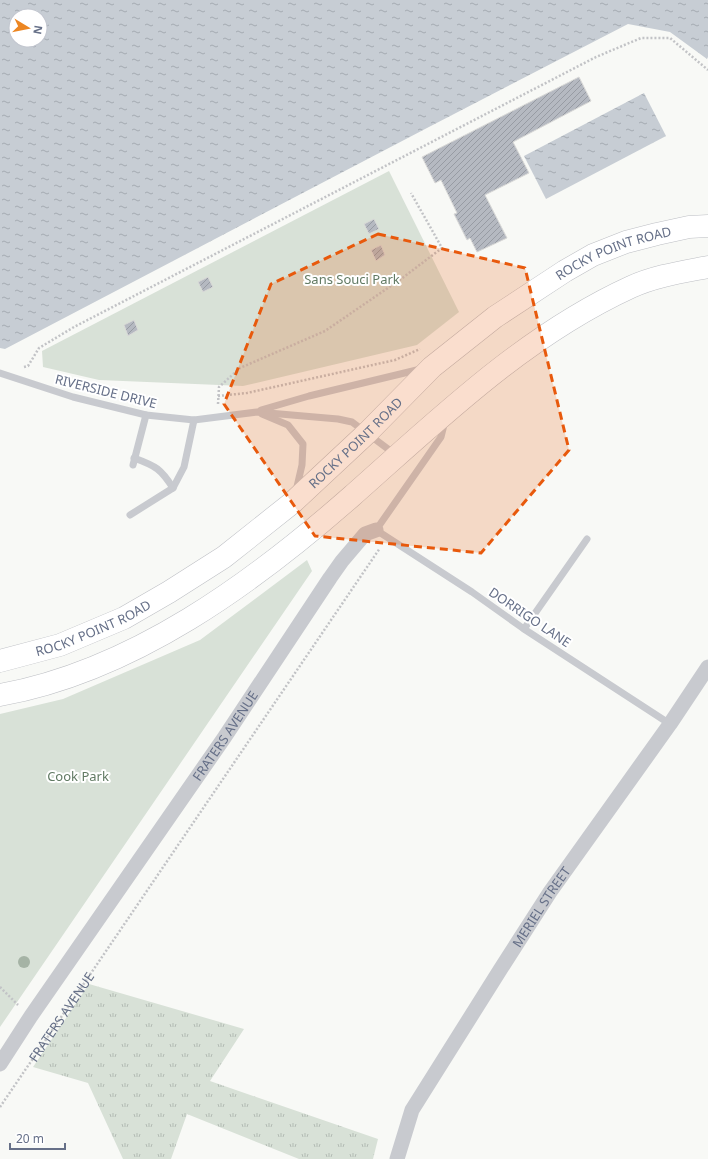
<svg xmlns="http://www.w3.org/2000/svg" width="708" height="1159" font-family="'Noto Sans',sans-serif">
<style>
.grass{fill:url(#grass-tufts)}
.park{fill:#d8e1d7}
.water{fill:url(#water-ripples);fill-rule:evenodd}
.building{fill:url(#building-hatch);stroke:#dadad8}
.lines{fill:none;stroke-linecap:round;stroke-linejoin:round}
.primary-casing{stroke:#bdbfc4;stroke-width:23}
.path{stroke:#c2c3c6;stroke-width:2.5;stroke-dasharray:2 2;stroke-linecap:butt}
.lane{stroke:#c8cacf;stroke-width:7}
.street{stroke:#c8cacf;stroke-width:15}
.primary{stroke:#fff;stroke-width:22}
.tree{fill:#a5b3a5}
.marked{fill:#e8590c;fill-opacity:0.2;stroke:#e8590c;stroke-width:3;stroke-dasharray:8 5;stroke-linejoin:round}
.labels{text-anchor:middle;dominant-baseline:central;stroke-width:4;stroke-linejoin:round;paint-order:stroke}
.street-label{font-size:13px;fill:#667088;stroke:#fff}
.park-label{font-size:13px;fill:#617a63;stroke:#fff}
</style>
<defs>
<pattern id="grass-tufts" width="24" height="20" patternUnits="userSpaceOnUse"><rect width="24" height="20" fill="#d8e1d7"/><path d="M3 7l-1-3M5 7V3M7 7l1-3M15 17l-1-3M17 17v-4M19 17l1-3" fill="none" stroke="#b3bbb4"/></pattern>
<pattern id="water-ripples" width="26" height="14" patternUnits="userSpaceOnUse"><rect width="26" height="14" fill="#c7cdd4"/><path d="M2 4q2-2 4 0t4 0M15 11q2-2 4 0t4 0" fill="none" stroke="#a5abb2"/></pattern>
<pattern id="building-hatch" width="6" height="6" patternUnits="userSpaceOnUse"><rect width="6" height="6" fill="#b5b9c1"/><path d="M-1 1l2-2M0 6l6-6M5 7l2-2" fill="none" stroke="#979ba3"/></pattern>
</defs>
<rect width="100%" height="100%" fill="#f8f9f6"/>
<!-- grass -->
<polygon class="grass" points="89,984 244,1029 210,1081 378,1139 373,1159 299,1159 187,1114 171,1159 123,1159 88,1083 33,1067"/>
<!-- park -->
<g class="park">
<polygon points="389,171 459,312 417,345 243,386 99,380 43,367 42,351"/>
<polygon points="307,560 312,571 0,1027 0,714 63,699 200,640"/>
</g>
<!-- water -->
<g class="water">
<path d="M0,0H708V57L707,59L670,32L628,24L427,128L5,349L0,348ZM16,16H40V40H16Z"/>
<polygon points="644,93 666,136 546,199 524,156"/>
</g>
<!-- building -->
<g class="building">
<polygon points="579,77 591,101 513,142 529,173 485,195 507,238 477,252 470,238 467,240 454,214 457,213 441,180 435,183 422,157"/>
<polygon points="374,219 379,229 369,234 364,224"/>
<polygon points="381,245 385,255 376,261 371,250"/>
<polygon points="208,277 213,287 203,292 198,282"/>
<polygon points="134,320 138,330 128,336 124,325"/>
</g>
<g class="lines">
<!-- primary casing -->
<g class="primary-casing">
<g id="primary">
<path id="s4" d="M0,661L60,645L124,618L169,592L224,557L292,503L367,433L432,367L495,317L565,271L593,255L626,242L657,234L689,227L708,226"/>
<path d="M0,695C133,671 253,583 352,496C439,419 524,336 631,287C655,276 682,272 708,267"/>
</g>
</g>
<!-- path -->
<g class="path">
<polyline points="24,367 28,366 39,348 74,327 596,57 641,38 670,38 708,70"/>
<polyline points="218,396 247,393 395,360 420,349"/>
<polyline points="218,404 219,387 240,368 325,331 401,279 442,248 411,193"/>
<polyline points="0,987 18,1005"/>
<path id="s1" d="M0,1107L380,548"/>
</g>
<!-- lane -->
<g class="lane">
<polyline points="0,373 73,397 146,415 194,420 257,412 338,419 352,422 396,455"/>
<polyline points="261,410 309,396 421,369"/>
<polyline points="262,414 288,425 303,444 302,465 296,491"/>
<polyline points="445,421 441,437 376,530 472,592 524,629 670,724"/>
<path d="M134,458C156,466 161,469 173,488"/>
<polyline points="133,465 146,415"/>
<polyline points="130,515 173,488 184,467 194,420"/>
<polyline points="524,629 587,539"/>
</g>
<!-- street -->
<g class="street">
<path id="s2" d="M0,1064L31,1016L224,738L330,578L342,561L365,534L376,530"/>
<path id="s3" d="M397,1159L412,1110L500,970L550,892L670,724L708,667"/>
</g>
<!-- primary -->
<use href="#primary" class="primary"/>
</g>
<!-- trees -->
<circle class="tree" cx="24" cy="962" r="6"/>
<!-- marked area -->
<path class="marked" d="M378,234L525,268L569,450L481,553L315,536L224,404L271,284Z"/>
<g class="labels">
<!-- street labels -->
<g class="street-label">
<text stroke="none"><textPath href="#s4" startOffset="747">ROCKY POINT ROAD</textPath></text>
<text transform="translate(106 391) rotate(14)">RIVERSIDE DRIVE</text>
<text stroke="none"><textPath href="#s4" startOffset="423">ROCKY POINT ROAD</textPath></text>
<text transform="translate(530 617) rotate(34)">DORRIGO LANE</text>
<text stroke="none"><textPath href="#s4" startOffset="99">ROCKY POINT ROAD</textPath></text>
<text stroke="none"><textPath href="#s2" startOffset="398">FRATERS AVENUE</textPath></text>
<text stroke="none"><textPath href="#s3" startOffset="292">MERIEL STREET</textPath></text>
<text stroke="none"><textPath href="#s1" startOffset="109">FRATERS AVENUE</textPath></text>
</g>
<!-- park labels -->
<g class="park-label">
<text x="352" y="279">Sans Souci Park</text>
<text x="78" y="776">Cook Park</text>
</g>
</g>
<!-- north arrow -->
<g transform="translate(28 28) rotate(100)"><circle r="19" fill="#ffffff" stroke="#c2c6cf"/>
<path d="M0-3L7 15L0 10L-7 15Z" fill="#ec8622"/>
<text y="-6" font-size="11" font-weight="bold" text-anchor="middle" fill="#667088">N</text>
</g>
<!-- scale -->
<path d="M10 1143v6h55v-6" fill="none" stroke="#667088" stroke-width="2"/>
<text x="16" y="1143" font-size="12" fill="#667088" stroke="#ffffff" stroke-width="3" paint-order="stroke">20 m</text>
</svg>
